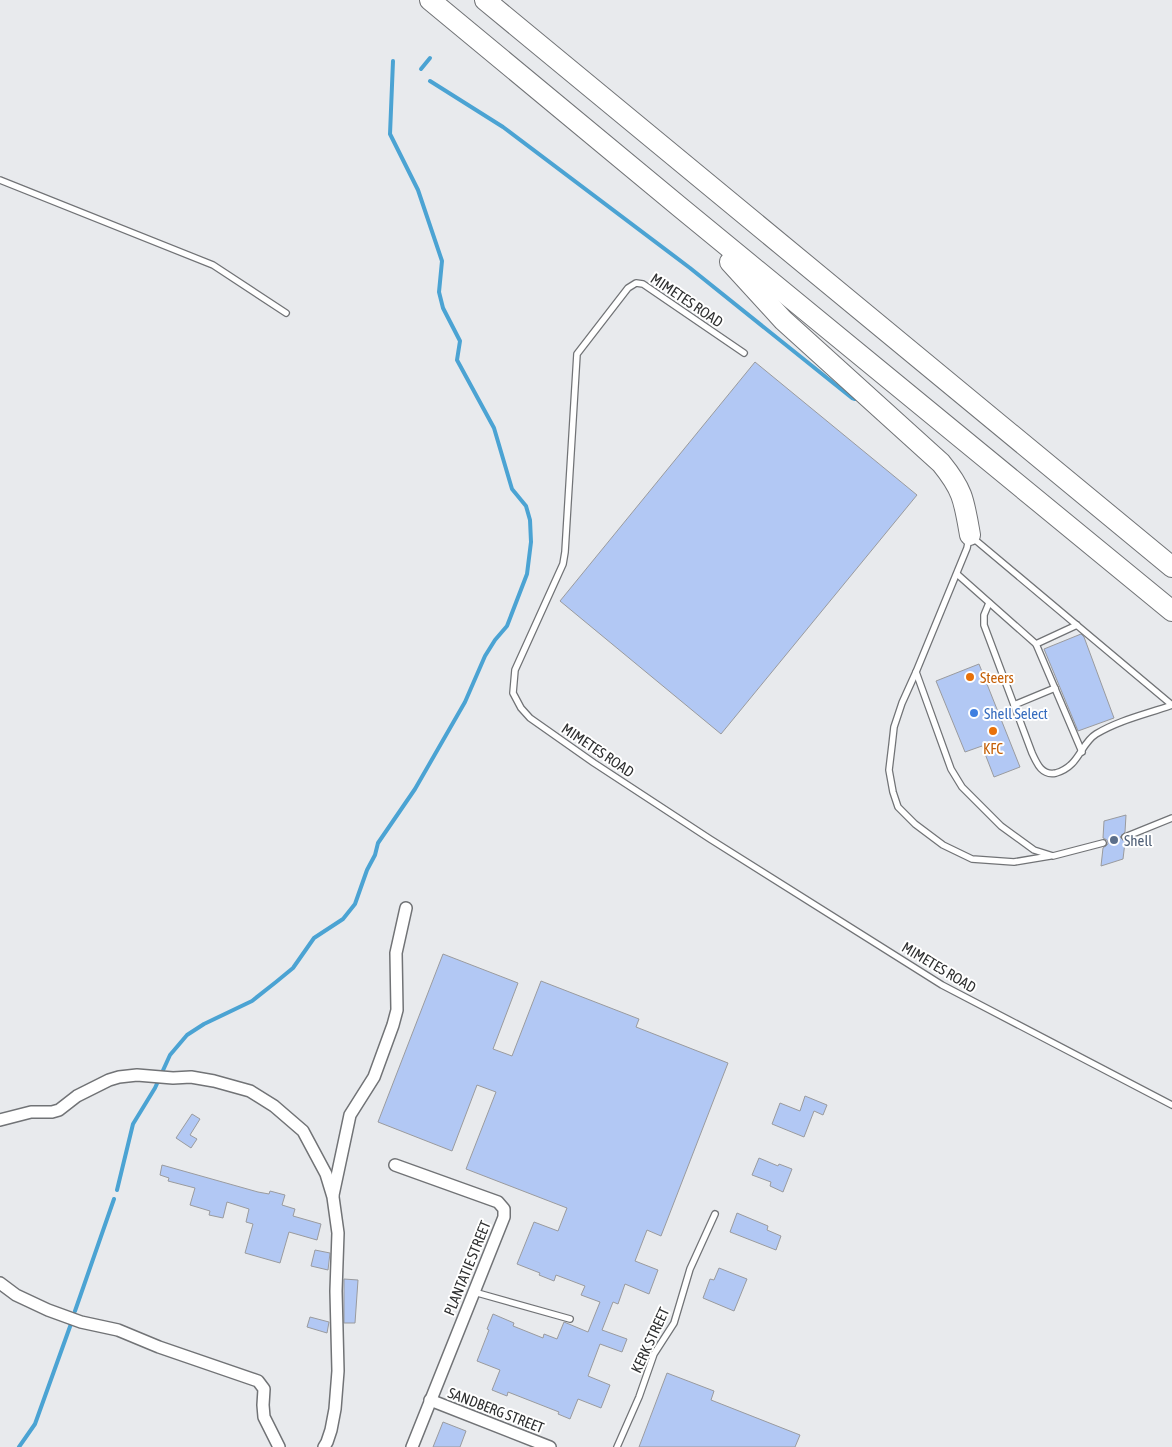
<svg xmlns="http://www.w3.org/2000/svg" width="1172" height="1447" font-family="'Asap Condensed',sans-serif">
<style>
.lines{fill:none;stroke-linecap:round;stroke-linejoin:round}
.stream{stroke:#4ba3d3;stroke-width:4}
.building{fill:#b2c8f4;stroke:#9a9b9e}
.lane-casing{stroke:#717376;stroke-width:8}
.street-casing{stroke:#717376;stroke-width:14}
.highway-casing{stroke:#717376;stroke-width:22}
.lane{stroke:#fff;stroke-width:5.5}
.street{stroke:#fff;stroke-width:11}
.highway{stroke:#fff;stroke-width:20}
.food-dot{fill:#e8710a;stroke:#fff;stroke-width:2}
.shop-dot{fill:#3f7fe0;stroke:#fff;stroke-width:2}
.service-dot{fill:#5c6f8a;stroke:#fff;stroke-width:2}
.labels{text-anchor:middle;dominant-baseline:central;stroke-width:4;stroke-linejoin:round;paint-order:stroke}
.street-label{font-size:15px;fill:#2f3031;stroke:#fff}
.food-label{font-size:15px;fill:#c56008;stroke:#fff;text-anchor:start}
.shop-label{font-size:15px;fill:#366cbe;stroke:#fff;text-anchor:start}
.service-label{font-size:15px;fill:#4e5e75;stroke:#fff;text-anchor:start}
</style>
<rect width="100%" height="100%" fill="#e8eaed"/>
<g class="lines">
<!-- stream -->
<g class="stream">
<polyline points="421,69 430,58"/>
<polyline points="430,81 503,127 690,268 852,398 855,399 859,397"/>
<polyline points="117,1190 133,1124 155,1088 170,1055 187,1035 204,1024 252,1001 276,982 293,968 314,938 343,919 355,904 367,870 375,855 378,843 415,789 465,702 485,656 495,640 507,626 527,574 531,542 530,520 526,506 512,489 494,428 457,360 460,341 443,308 439,292 442,261 418,190 390,134 393,61"/>
<polyline points="75,1311 114,1199"/>
<polyline points="19,1447 35,1424 72,1321"/>
</g>
</g>
<!-- building -->
<g class="building">
<polygon points="755,362 917,495 721,734 560,601"/>
<polygon points="1081,634 1084,637 1114,718 1078,731 1044,649"/>
<polygon points="979,664 1020,767 994,777 982,746 965,752 936,681"/>
<polygon points="1126,815 1125,832 1120,837 1125,842 1123,859 1101,866 1103,848 1108,844 1107,840 1103,838 1104,821"/>
<polygon points="443,954 518,983 493,1049 512,1056 541,981 639,1019 636,1027 728,1063 661,1236 647,1230 635,1261 658,1270 649,1294 625,1284 618,1304 613,1302 602,1330 627,1339 622,1352 600,1344 588,1376 610,1385 601,1408 578,1399 570,1419 558,1414 559,1412 508,1392 507,1396 492,1390 500,1370 477,1361 489,1330 487,1329 493,1314 514,1323 513,1326 543,1338 544,1334 557,1339 564,1322 588,1332 600,1302 581,1295 585,1286 556,1275 554,1281 539,1275 540,1273 517,1264 534,1222 558,1231 567,1208 466,1169 496,1092 477,1085 452,1151 378,1122"/>
<polygon points="805,1096 827,1105 823,1115 814,1111 804,1137 772,1124 780,1103 800,1111"/>
<polygon points="192,1114 200,1119 190,1135 197,1139 191,1148 176,1138"/>
<polygon points="759,1158 778,1166 779,1164 792,1169 783,1192 770,1186 771,1182 752,1175"/>
<polygon points="162,1165 258,1192 269,1194 270,1191 285,1195 282,1205 295,1209 293,1216 321,1224 317,1240 289,1232 280,1263 245,1253 253,1224 246,1222 249,1209 227,1202 223,1218 209,1215 210,1211 190,1205 195,1188 168,1181 169,1178 160,1175"/>
<polygon points="737,1213 768,1226 767,1230 781,1236 776,1250 730,1232"/>
<polygon points="315,1250 330,1253 328,1270 311,1266"/>
<polygon points="719,1268 747,1279 734,1311 703,1298 710,1279 714,1280"/>
<polygon points="344,1279 358,1280 355,1323 344,1323"/>
<polygon points="310,1317 329,1322 327,1333 307,1327"/>
<polygon points="667,1373 714,1391 711,1400 800,1435 795,1447 639,1447"/>
<polygon points="443,1422 466,1431 460,1447 433,1447"/>
</g>
<g class="lines">
<!-- lane casing -->
<g class="lane-casing">
<g id="lane">
<polyline points="0,180 213,265 286,313"/>
<polyline points="744,353 643,284 636,283 628,288 577,354 565,552 563,564 515,670 513,693 521,708 530,718 594,763 710,839 942,985 1172,1105"/>
<polyline points="969,538 967,548 916,672 951,769 962,787 1001,826 1034,850 1053,856 1103,843"/>
<polyline points="973,538 1172,705"/>
<polyline points="957,574 1036,644 1082,752"/>
<path d="M989,603L984,615V625L1032,753C1037,764 1042,776 1056,773C1080,766 1080,744 1096,734C1119,720 1147,714 1172,705"/>
<polyline points="1036,644 1077,625"/>
<polyline points="916,672 902,703 894,727 892,745 889,770 893,792 898,807 915,824 943,845 972,859 1014,862 1050,856"/>
<polyline points="1014,705 1055,688"/>
<polyline points="1125,837 1172,818"/>
<polyline points="474,1292 570,1319"/>
<polyline points="617,1447 639,1397 654,1354 674,1323 690,1269 715,1214"/>
</g>
</g>
<!-- street casing -->
<g class="street-casing">
<g id="street">
<polyline points="0,1120 31,1112 52,1112 59,1110 77,1096 109,1080 119,1077 137,1075 173,1078 191,1077 214,1081 250,1091 274,1106 303,1131 326,1174 333,1197 338,1233 336,1291 338,1371 335,1409 331,1430 327,1442 324,1447"/>
<polyline points="395,1165 498,1202 504,1209 504,1217 412,1447"/>
<polyline points="333,1195 350,1115 374,1077 393,1025 397,1010 396,953 406,908"/>
<polyline points="0,1283 16,1295 48,1310 81,1322 118,1330 159,1347 258,1381 264,1389 263,1405 264,1417 279,1447"/>
<polyline points="430,1400 550,1447"/>
</g>
</g>
<!-- highway casing -->
<g class="highway-casing">
<g id="highway">
<polyline points="430,0 681,208 1172,611"/>
<polyline points="485,0 1172,567"/>
<path d="M730,262L783,320L941,463C963,490 964,500 970,535"/>
</g>
</g>
<!-- lane -->
<use href="#lane" class="lane"/>
<!-- street -->
<use href="#street" class="street"/>
<!-- highway -->
<use href="#highway" class="highway"/>
</g>
<!-- markers -->
<g class="food-dot">
<circle cx="970" cy="677" r="5"/>
<circle cx="993" cy="731" r="5"/>
</g>
<circle class="shop-dot" cx="974" cy="713" r="5"/>
<circle class="service-dot" cx="1114" cy="840" r="5"/>
<g class="labels">
<!-- street labels -->
<g class="street-label">
<text transform="translate(687 300) rotate(34)">MIMETES ROAD</text>
<text transform="translate(598 750) rotate(34)">MIMETES ROAD</text>
<text transform="translate(939 967) rotate(31)">MIMETES ROAD</text>
<text transform="translate(467 1268) rotate(-68)">PLANTATIE STREET</text>
<text transform="translate(650 1340) rotate(-65)">KERK STREET</text>
<text transform="translate(496 1410) rotate(21)">SANDBERG STREET</text>
</g>
<!-- food labels -->
<g class="food-label">
<text x="980" y="677">Steers</text>
<text x="993" y="748" text-anchor="middle">KFC</text>
</g>
<!-- shop labels -->
<g class="shop-label">
<text x="984" y="713">Shell Select</text>
</g>
<!-- service labels -->
<g class="service-label">
<text x="1124" y="840">Shell</text>
</g>
</g>
</svg>
